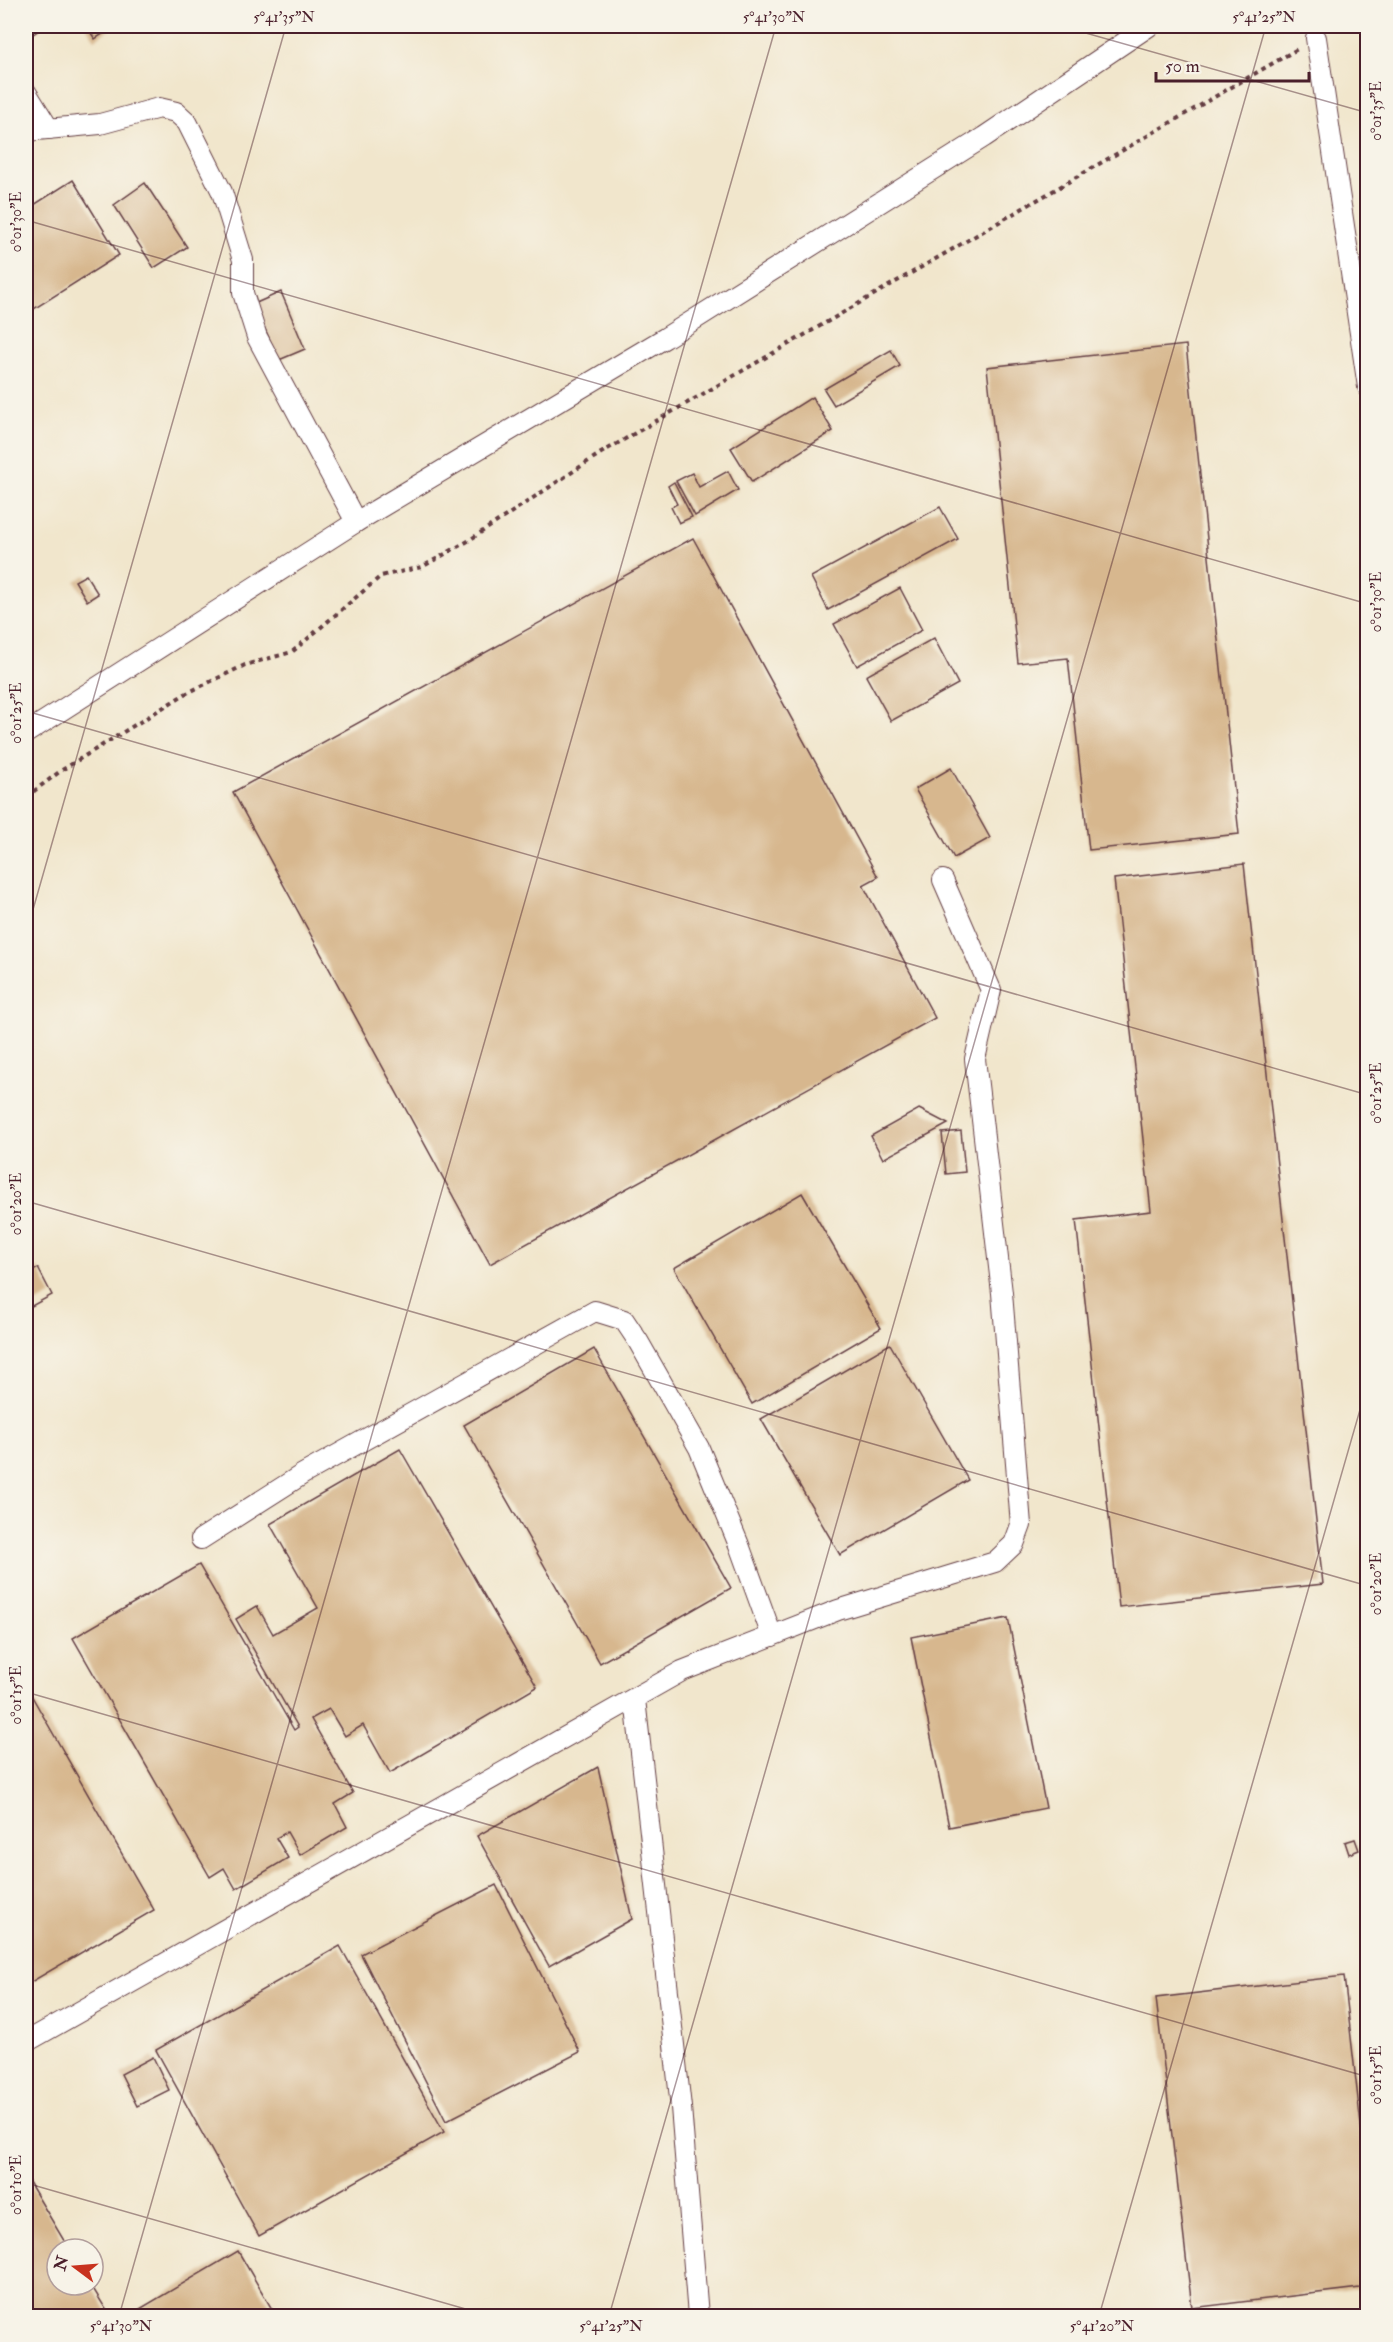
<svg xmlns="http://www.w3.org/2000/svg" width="1393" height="2342" font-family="'IM FELL Double Pica',serif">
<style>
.building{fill:#d7b78e}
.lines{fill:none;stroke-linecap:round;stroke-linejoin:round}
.minor-casing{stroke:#633d43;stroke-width:22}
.path{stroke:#633d43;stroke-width:4;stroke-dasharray:4.5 4.5;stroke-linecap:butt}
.minor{stroke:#fff;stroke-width:20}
.ticks{fill:none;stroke:#4a1f2b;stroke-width:1.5;stroke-opacity:0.45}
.neatline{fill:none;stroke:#4a1f2b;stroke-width:2}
.ticks-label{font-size:15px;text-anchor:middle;fill:#4a1f2b}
</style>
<rect width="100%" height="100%" fill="#f7f3e8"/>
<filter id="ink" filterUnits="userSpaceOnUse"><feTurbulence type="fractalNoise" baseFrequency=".0167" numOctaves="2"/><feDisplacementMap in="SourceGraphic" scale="12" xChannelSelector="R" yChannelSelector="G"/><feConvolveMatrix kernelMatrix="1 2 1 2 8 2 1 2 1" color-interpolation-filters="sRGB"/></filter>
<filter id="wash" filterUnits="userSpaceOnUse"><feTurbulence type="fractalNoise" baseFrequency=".008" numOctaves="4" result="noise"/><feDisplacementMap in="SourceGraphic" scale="24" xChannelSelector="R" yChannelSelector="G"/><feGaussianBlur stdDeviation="1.35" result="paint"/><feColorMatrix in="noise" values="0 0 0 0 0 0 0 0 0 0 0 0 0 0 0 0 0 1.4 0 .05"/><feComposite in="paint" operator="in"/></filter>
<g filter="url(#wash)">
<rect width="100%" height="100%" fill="#f1e6cc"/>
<g id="blocks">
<!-- building -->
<g class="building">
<polygon points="26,26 40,26 42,28 30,36"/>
<polygon points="86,26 115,26 95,39"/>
<polygon points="73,180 119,255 26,314 26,210"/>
<polygon points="145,183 187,247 154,268 114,205"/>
<polygon points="281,292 305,349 279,360 254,304"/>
<polygon points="1186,345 1239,834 1089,850 1068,658 1018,663 987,367"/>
<polygon points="891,350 900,366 834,405 824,389"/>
<polygon points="812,397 833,431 752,482 731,448"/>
<polygon points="728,471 738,490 695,516 676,481 692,473 699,487"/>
<polygon points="674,482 692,517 679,523 671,507 677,504 668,486"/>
<polygon points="940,507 958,539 828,610 811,577"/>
<polygon points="693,538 878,877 863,885 935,1018 490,1264 233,792"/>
<polygon points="86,575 98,594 87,601 75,581"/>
<polygon points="900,588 922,630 857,666 834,624"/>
<polygon points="934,638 958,684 891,721 866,676"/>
<polygon points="951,768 990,838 954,858 915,789"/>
<polygon points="1244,864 1323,1584 1119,1607 1076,1220 1151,1211 1114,879"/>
<polygon points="919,1109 948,1124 883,1159 871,1136"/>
<polygon points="961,1131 965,1172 946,1174 942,1133"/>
<polygon points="802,1193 881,1328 752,1404 674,1268"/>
<polygon points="38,1268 52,1295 28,1308 26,1304 26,1275"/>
<polygon points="890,1344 968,1480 840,1555 761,1419"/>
<polygon points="594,1349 731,1588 600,1663 464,1425"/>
<polygon points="400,1449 537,1687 390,1773 363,1725 345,1736 329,1709 311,1719 353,1793 335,1804 347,1827 300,1855 287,1832 276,1838 288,1858 236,1889 224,1868 210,1877 73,1638 199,1565 294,1730 298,1727 236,1619 257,1606 273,1634 318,1608 270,1524"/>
<polygon points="1008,1618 1046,1808 949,1827 911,1637"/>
<polygon points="26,1686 154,1910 26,1985"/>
<polygon points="598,1767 632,1919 549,1966 477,1836"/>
<polygon points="1355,1839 1359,1850 1349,1854 1345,1842"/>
<polygon points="496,1885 580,2052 446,2121 361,1954"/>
<polygon points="340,1946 444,2132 259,2236 156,2050"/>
<polygon points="1344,1976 1368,2187 1368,2287 1192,2308 1156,1998"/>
<polygon points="153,2057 169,2090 137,2106 121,2074"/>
<polygon points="26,2177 69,2249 57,2249 57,2285 91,2285 110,2316 26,2316"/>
<polygon points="238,2251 276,2316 128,2316"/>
</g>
</g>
</g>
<g filter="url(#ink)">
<use href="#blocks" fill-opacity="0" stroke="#633d43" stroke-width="1.5"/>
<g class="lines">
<!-- minor casing -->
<g class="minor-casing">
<g id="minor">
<polyline points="1316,38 1368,387"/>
<polyline points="26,92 49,129"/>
<polyline points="26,131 100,124 159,108 176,112 187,122 222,192 243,260 243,293 257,337 356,522"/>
<polyline points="26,733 356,522 665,338 984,137 1149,26"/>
<polyline points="201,1539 303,1474 595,1311 624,1320 638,1341 699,1448 739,1545 772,1636"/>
<polyline points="635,1699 681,2107 698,2316"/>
<polyline points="26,2042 682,1671 838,1610 995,1562 1014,1544 1021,1525 1002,1293 975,1059 991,990 943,880"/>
</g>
</g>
<!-- path -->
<polyline class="path" points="26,797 62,770 185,694 245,665 292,652 381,576 422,567 468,541 601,453 1299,48"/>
<!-- minor -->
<use href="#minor" class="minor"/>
</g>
</g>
<!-- ticks -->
<path class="ticks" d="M1061,26L1368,113M26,220L1368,604M26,711L1368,1095M26,934L286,26M26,1201L1368,1586M26,1692L1368,2077M26,2183L490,2316M119,2316L776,26M609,2316L1266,26M1099,2316L1368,1382"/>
<!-- margin -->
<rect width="1393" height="2342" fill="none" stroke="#f7f3e8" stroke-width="66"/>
<!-- north arrow -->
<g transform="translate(75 2267) rotate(286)"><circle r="28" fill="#f7f3e8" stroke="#b29e9c" stroke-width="1.5"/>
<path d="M0-4.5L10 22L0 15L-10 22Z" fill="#c8321e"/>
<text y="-9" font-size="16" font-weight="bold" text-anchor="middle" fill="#4a1f2b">N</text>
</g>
<!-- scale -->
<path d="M1156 72v9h153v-9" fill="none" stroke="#4a1f2b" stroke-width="3"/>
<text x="1165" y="72" font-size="18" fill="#4a1f2b" stroke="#f7f3e8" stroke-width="4.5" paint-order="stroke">50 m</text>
<rect x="33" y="33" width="1327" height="2276" class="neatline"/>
<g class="ticks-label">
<text x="284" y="22">5°41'35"N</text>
<text x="774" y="22">5°41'30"N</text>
<text x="1264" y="22">5°41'25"N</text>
<text transform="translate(1376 111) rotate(-90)" y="5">0°01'35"E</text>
<text transform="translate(16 222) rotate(-90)" y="5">0°01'30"E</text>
<text transform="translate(1376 602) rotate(-90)" y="5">0°01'30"E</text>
<text transform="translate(16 713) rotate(-90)" y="5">0°01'25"E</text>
<text transform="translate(1376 1093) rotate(-90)" y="5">0°01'25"E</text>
<text transform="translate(16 1204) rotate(-90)" y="5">0°01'20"E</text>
<text transform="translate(1376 1584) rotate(-90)" y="5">0°01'20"E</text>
<text transform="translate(16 1695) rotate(-90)" y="5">0°01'15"E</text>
<text transform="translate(1376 2075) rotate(-90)" y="5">0°01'15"E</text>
<text transform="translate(16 2185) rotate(-90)" y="5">0°01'10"E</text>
<text x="121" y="2331">5°41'30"N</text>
<text x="611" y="2331">5°41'25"N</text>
<text x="1102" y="2331">5°41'20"N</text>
</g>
</svg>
